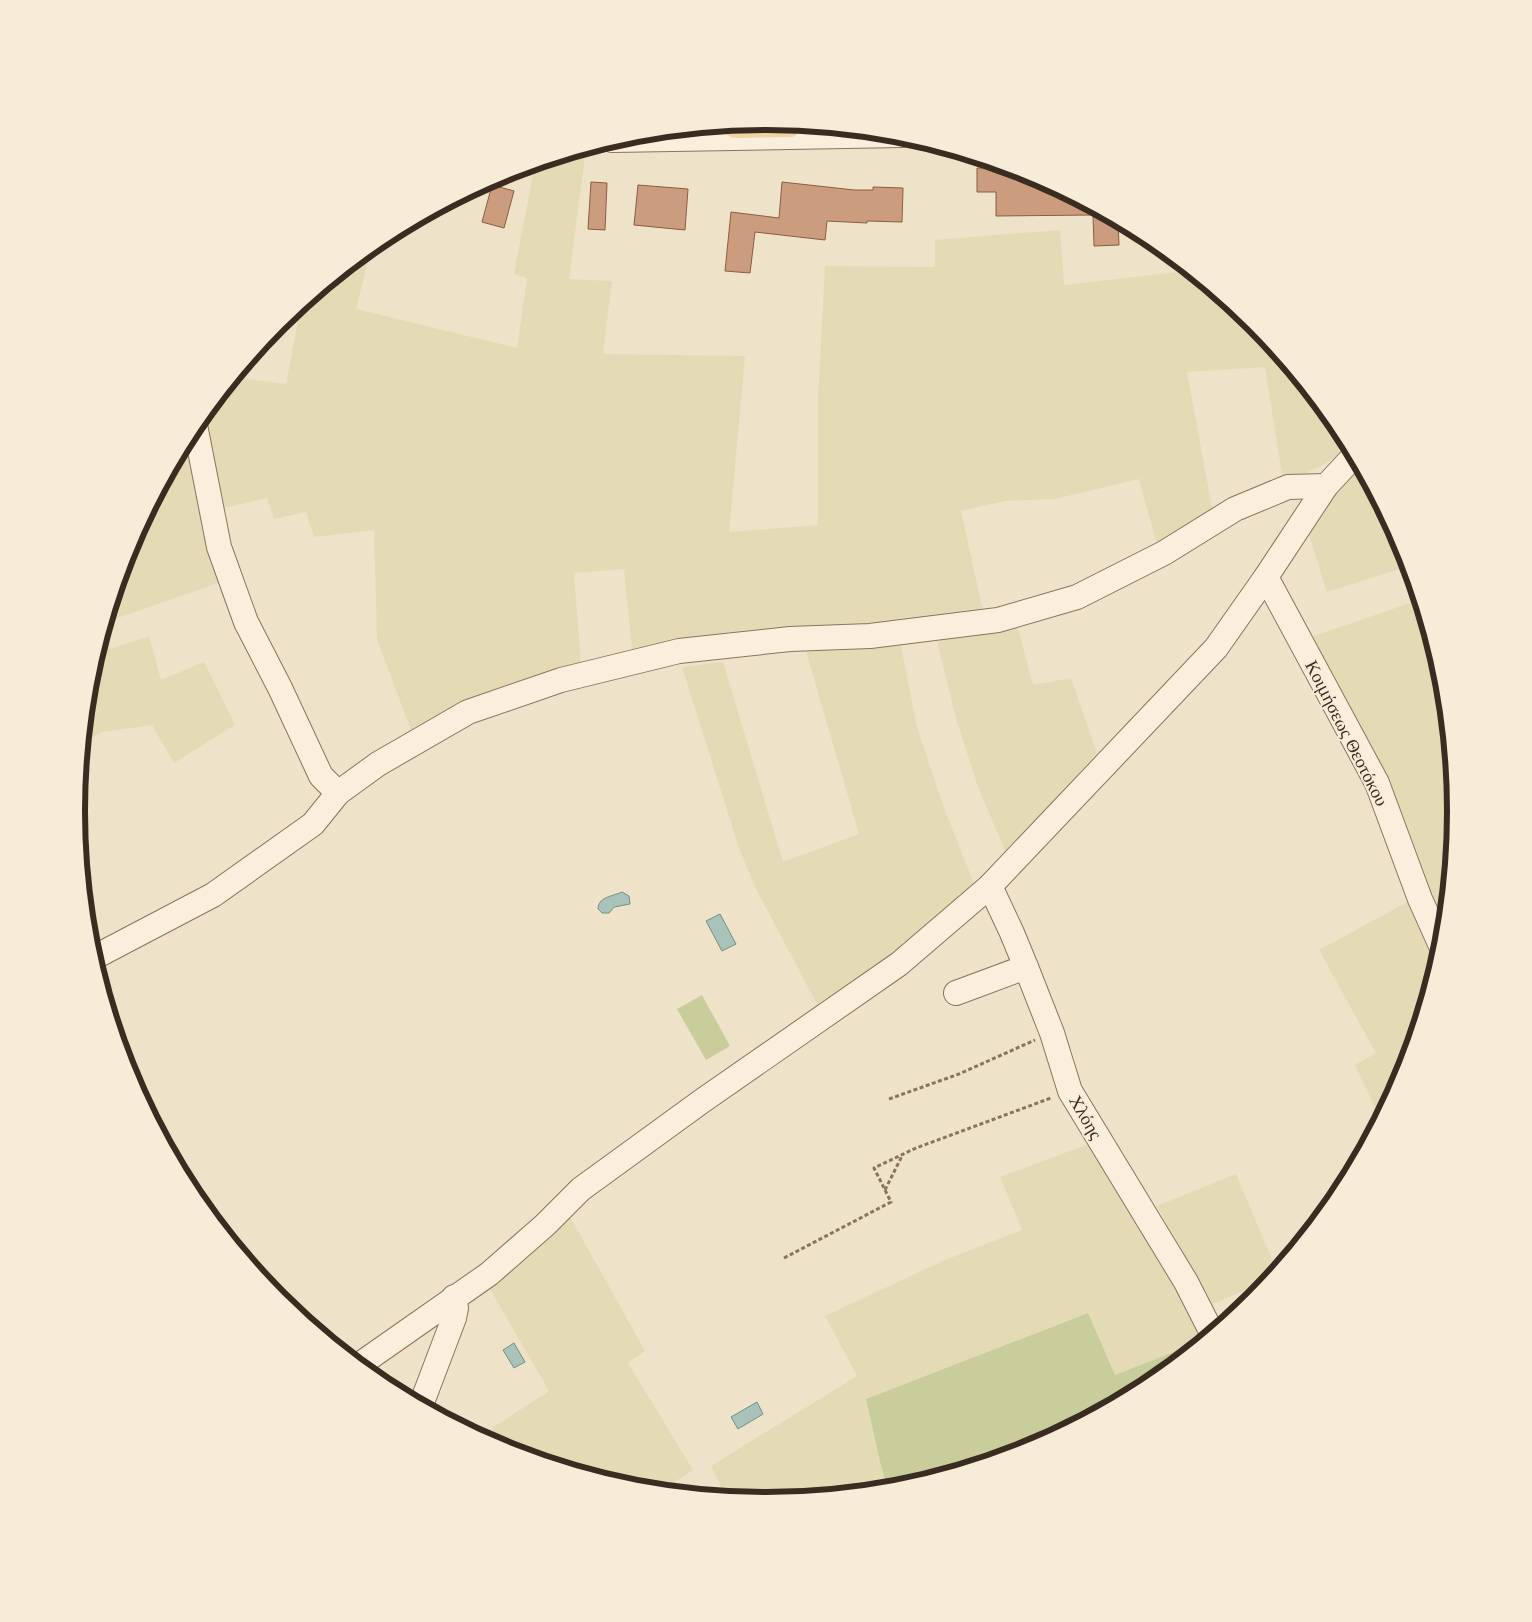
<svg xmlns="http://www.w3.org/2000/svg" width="1532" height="1622" font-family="Lora,serif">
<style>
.farmland{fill:#e4dbb6}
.green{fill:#c9cd9c}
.water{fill:#a9c2ba;stroke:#709188}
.building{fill:#cc9c7f;stroke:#895d43}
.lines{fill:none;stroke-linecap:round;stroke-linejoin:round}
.minor-casing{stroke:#8a745d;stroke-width:26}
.major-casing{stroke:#594231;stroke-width:30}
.path{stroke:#8a745d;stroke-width:3;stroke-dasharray:4 2.5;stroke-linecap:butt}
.minor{stroke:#f9efdc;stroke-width:24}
.major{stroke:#f0d5a2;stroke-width:28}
.labels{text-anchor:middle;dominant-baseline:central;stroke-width:4;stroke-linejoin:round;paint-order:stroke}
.street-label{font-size:18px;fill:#3b2c21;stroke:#f6ecd8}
.rim{fill:none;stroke:#3b2c21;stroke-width:6}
</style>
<rect width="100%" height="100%" fill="#eee2c8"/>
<!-- farmland -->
<g class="farmland">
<polygon points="586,148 569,279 612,281 603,354 745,356 729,532 818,525 818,400 825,266 935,267 935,240 1060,230 1064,285 1178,272 1177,261 1254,323 1340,428 1348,444 1341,452 1325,464 1304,474 1283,481 1265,367 1187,372 1213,513 1159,552 1139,479 1055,499 1005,501 961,511 984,616 633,659 624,569 574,573 581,664 498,688 411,730 377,640 374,530 314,537 306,512 274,519 267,498 219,509 200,418 234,377 286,384 301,305 372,246 356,309 517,348 527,278 514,274 535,164"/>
<polygon points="190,432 224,581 106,622 129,547"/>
<polygon points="1356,459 1403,547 1409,566 1327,592 1306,526"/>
<polygon points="1419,600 1443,677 1456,811 1444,928 1390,789 1311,637"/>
<polygon points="1016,621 1033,685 1071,678 1097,753 1006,853 978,787 955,715 937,642"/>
<polygon points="103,631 111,649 149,636 161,680 204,662 235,725 174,763 152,725 103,732 83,742 90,676"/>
<polygon points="901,646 917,727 943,805 974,884 901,947 817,1004 755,887 739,848 682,667 723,662 783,862 859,834 806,651"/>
<polygon points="1413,899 1439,958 1403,1075 1380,1118 1355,1065 1376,1053 1319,950"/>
<polygon points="1097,1141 1204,1340 1115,1375 1087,1313 866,1399 881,1466 888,1489 766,1501 726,1497 711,1466 857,1376 825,1316 945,1260 1022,1230 1000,1177"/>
<polygon points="1236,1174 1277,1271 1269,1281 1212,1304 1157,1206"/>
<polygon points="568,1213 645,1351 628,1363 693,1470 662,1490 631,1487 503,1448 492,1428 549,1391 487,1284"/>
</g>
<!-- green -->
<g class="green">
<polygon points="702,995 730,1046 706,1060 677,1009"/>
<polygon points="1088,1313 1115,1375 1204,1340 1149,1385 1030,1448 900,1488 888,1489 881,1466 866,1399"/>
</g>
<!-- water -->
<g class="water">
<path d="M622,892L629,896L630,904L614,907L609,913H602L598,909C598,897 613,896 622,892Z"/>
<polygon points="720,914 736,944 722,951 706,921"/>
<polygon points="514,1343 525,1362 514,1368 503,1350"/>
<polygon points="757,1402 763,1414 738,1429 731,1417"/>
</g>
<!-- building -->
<g class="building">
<polygon points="996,166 1003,166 1030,174 1118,221 1119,245 1094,246 1093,215 996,216 996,192 977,192 977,168 996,168"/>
<polygon points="591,182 607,183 605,230 588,229"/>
<polygon points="782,182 854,190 873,190 873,187 903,188 902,222 867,221 867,223 827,221 825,240 755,232 750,273 725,271 731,212 779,218"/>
<polygon points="492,185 514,191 504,228 482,222"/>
<polygon points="638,185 688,189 685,230 634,225"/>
</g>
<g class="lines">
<!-- minor casing -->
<g class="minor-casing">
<g id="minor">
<polyline points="612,140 902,135"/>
<polyline points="195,425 219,547 246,622 280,688 321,776 338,793"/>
<polyline points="1266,577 1377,783 1420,899 1442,948"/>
<polyline points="990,886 1012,933 1026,967 1052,1033 1070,1091 1186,1282 1212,1333"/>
<polyline points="93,958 213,895 313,824 338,793 378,764 468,712 561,680 679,651 790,639 870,636 998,620 1077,597 1164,553 1235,509 1288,487 1326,486"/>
<polyline points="956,993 1026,967"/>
<polyline points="359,1365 489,1274 545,1225 581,1189 702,1101 899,964 990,886 1216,648 1266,577 1326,486 1354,456"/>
<polyline points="421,1405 454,1318 456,1308 454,1297"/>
</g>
</g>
<!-- major casing -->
<g class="major-casing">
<polyline id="major" points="736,124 789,123"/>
</g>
<!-- path -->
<g class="path">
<polyline points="889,1099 959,1074 1035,1040"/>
<polyline points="885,1190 903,1154"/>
<polyline points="784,1258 891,1202 874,1168 916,1148 1051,1098"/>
</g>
<!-- minor -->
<use href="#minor" class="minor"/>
<!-- major -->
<use href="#major" class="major"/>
</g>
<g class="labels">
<!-- street labels -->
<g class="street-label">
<text transform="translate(1347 733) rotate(63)">Κοιμήσεως Θεοτόκου</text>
<text transform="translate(1086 1117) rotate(60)">Χλόης</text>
</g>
</g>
<!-- crop -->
<path d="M0 0H1532V1622H0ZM85 811a681 681 0 1 1 1362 0a681 681 0 1 1-1362 0Z" fill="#f6ecd8" fill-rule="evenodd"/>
<path class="rim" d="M85 811a681 681 0 1 1 1362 0a681 681 0 1 1-1362 0Z"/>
</svg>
